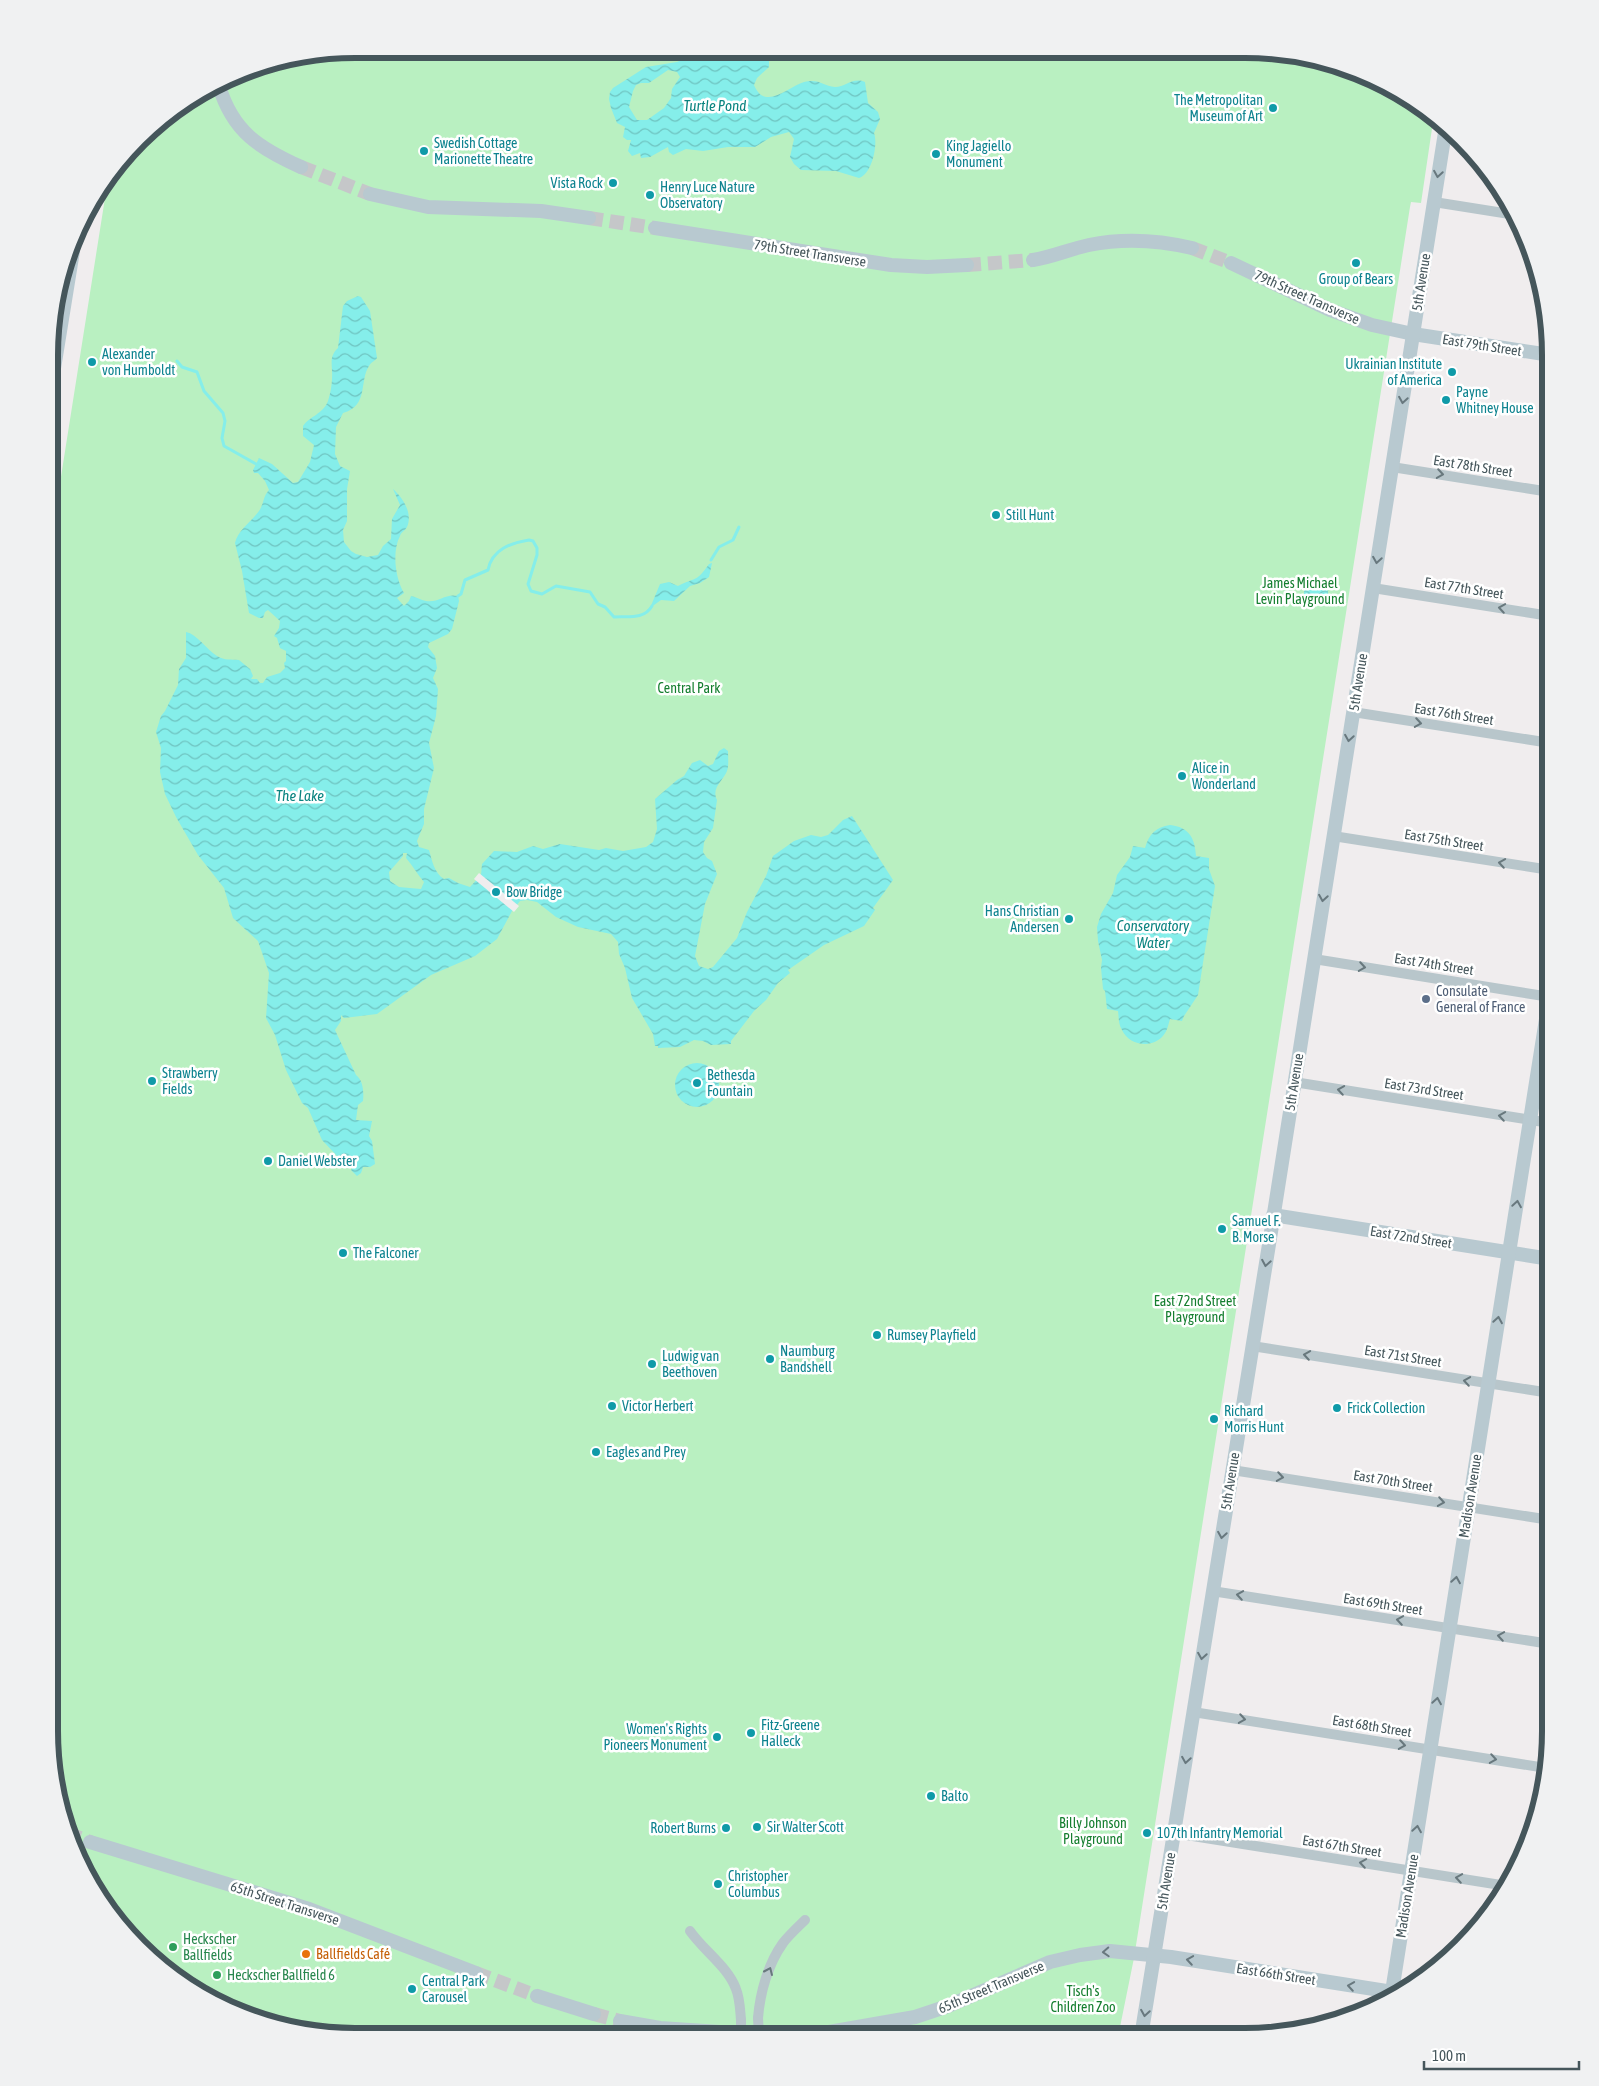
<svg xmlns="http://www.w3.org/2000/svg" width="1599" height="2086" font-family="'Asap Condensed',sans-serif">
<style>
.park{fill:#b9f0c1}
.water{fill:url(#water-waves);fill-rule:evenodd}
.pier{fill:#f0edee}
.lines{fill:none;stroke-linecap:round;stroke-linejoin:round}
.stream{stroke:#85eeea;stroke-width:3}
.secondary-tunnel{stroke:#c5c7c9;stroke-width:14;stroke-dasharray:14 7;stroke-linecap:butt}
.street{stroke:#b8c6cb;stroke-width:10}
.secondary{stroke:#b8c9d0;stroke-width:14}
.street-bridge{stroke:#b8c6cb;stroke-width:10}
.oneway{stroke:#68787e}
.oneway2{stroke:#68787d}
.culture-dot{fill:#0f9aa8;stroke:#fff;stroke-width:2}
.service-dot{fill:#5c6f8a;stroke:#fff;stroke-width:2}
.leisure-dot{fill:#2e9e5b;stroke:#fff;stroke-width:2}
.food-dot{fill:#e8710a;stroke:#fff;stroke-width:2}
.labels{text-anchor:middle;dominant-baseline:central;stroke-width:5;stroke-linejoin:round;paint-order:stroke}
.culture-label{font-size:14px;fill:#0d838f;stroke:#fff;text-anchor:start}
.street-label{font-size:14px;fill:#45565b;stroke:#fff}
.park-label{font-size:14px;fill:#147e2f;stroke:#fff}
.service-label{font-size:14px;fill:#4e5e75;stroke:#fff;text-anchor:start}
.leisure-label{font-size:14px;fill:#27864d;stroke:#fff;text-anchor:start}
.food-label{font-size:14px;fill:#c56008;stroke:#fff;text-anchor:start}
.water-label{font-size:15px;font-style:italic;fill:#0a8480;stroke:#fff}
.rim{fill:none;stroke:#45565b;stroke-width:6}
</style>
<defs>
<pattern id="water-waves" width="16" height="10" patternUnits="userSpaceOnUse" patternTransform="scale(1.25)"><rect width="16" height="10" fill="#85eeea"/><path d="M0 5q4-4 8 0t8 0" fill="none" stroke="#6fc4c1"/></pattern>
</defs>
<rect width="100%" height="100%" fill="#f0edee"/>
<!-- park -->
<polygon class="park" points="354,49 1285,51 1362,72 1434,115 1421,203 1411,202 1410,207 1134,1958 1118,2037 315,2035 238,2014 184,1986 125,1933 80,1867 59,1811 49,1732 51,540 108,179 153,124 256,65"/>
<!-- water -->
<g class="water">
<path d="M706,50H742L755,55L761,52H765L769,60V67L757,78L754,85C765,112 789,86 804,82C819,78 823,86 835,87C846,87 852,77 865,82L868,103L878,112L880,119L874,133C878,143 873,173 859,178L836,171L801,170L794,164L790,157L794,139L789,132L771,137L755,147H728L703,151L686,149L673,155L669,152L668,147L650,157L641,158L640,153L632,156L628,151L631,140H627L623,137L625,127L617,123L611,108L609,99L610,92L613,88L646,67L677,62ZM668,70L677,72L680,77L672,89L671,98L664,108L647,120H637L629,107L633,91L636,85L641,83H649Z"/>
<path d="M358,296L361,297L370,311L377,358C375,361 371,362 369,366C359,381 369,406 343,413L336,427L335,454L340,466L350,471L347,489V521L343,530L344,542L351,551L356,554L367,557L378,555L383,546L391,539L392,519L400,505L393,489C403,498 413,513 407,527C405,531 401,532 400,536C392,551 395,578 404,593L397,598L404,606L409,601L411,596C416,597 421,600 426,601C439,603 445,593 458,596L459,601L452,629L448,634L429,643L428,647L435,656L437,668L433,678L438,689L436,716L429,743L434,768L424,809V824L417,841L419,847L429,850C432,860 434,873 444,879L449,878L458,883L470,887L481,875L482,864L494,851L517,852L533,846L543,849L560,844L599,850L606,848L623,851L646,847L653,842L657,829L655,799L677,780L684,776L692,763L700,760L708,766L713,764L719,751L724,748L728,751C728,757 729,766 727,771C723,781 711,788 717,800L713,828L704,842L703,852L707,858L712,861L717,874L705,904L695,956L699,966L708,969L713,967L737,938L747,912L766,876L773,856L794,841L811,835L821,837L828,835L843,820L852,816L893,880L873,908L875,910L864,926L824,945L788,970L790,973L778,983L766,1000L754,1011L731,1041V1044L711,1045L703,1041L694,1040L680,1047L658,1048V1046H655L653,1034L632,998L625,968L619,954L618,942L611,934L578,927L556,917L537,902L527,900L520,901L512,911L497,939L475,956L431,975L377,1014L344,1018L341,1015V1021L335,1030L356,1075C363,1080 364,1092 363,1101L358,1105L356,1120L372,1121L369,1136L372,1141L375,1164L370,1167H363L361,1173L357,1176L351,1170L357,1163V1157L339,1158L322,1140L308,1108L302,1103L286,1070L275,1035L266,1018L269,973L258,941L233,918L224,888L198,855L176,817L165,794L160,772L161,748L156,732L161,716L165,711L178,685L179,669L186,658V632C197,634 207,650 217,656C225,661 231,659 239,660L250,669L253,676L251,679H257L260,683H263L267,677L280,673L285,668L284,663L286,661V651L280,648L277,638L274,636L279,628L280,621L268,610L265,612L263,618H259L249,613L242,571L235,543C238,530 251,522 259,511C264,504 263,496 269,490L265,481L258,473H254L253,470L259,458L272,464L293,483L298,482L310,462L314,445L303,436V426C310,416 323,414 328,401C330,395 332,385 332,378C333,366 328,357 338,348L343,306L347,301ZM403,853H407L406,858C413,866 417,874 424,882L421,889L399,887L390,881L389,872L403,856Z"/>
<path d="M712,563L709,577L700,583L690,586L674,601L661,600L650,608L660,584L669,582L678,586C695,577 696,583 709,564Z"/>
<circle cx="1316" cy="593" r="12"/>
<path d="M1170,825C1189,827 1195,838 1196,856L1209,858V869L1215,886L1198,995L1184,1016L1182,1021L1170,1019C1168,1026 1167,1032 1162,1037C1150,1049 1129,1045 1122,1030C1118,1024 1119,1017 1118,1011L1107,1009L1105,991L1103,989L1101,968L1102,960L1098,941L1097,927L1101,914L1113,893L1117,875L1130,857L1133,846L1145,848C1149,834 1156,827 1170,825Z"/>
<circle cx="697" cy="1085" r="22"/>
</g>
<!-- pier -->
<polygon class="pier" points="479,873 519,906 514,912 474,879"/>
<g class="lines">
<!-- stream -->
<g class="stream">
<polyline points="177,361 182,367 197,372 204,391 223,413 225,421 222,438 224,446 256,464"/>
<polyline points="711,560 719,547 733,540 739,527"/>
<path d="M458,596L461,594L465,580L488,570C492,549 511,543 529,540L533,541L537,548V555L528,584L531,591L542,594L556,586L590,592L598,604L605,607L614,617C628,616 644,620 652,606"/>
</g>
<!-- secondary-tunnel -->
<g class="secondary-tunnel">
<polyline points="301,167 370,194"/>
<polyline points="589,218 655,228"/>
<polyline points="1192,248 1231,263"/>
<polyline points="967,265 1033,260"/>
<polyline points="67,1833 90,1842"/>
<polyline points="476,1973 537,1996"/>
<polyline points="594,2014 620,2021"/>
<polyline points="720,2032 780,2032"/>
</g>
<!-- street -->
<g class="street">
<polyline points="1434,202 1516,215"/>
<polyline points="1392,467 1550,492"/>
<polyline points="1373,588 1550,616"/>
<polyline points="1353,712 1550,743"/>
<polyline points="1333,836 1550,870"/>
<polyline points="1314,959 1550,997"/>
<polyline points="1294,1082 1550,1123"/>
<polyline points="1252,1346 1550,1393"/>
<polyline points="1232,1470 1550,1520"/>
<polyline points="1212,1591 1550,1644"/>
<polyline points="1193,1712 1546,1768"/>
<polyline points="1174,1833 1507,1886"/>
<path d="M690,1931C704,1951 728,1967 736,1989C740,1999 740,2009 741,2020"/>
<path d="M758,2018C760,1993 768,1964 783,1943C789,1935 798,1927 805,1920"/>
</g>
<!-- secondary -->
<g class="secondary">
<path d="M219,86C233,132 259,148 301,167"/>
<polyline points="370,194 428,207 541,211 589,218"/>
<polyline points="655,228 891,265 927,267 967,265"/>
<path d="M1033,260C1052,257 1070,249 1089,245C1123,238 1158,240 1192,248"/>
<polyline points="1231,263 1330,310 1372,325 1413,334 1550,355"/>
<polyline points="51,387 73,251"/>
<polyline points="1273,1215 1550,1259"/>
<polyline points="90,1842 309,1909 476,1973"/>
<polyline points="537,1996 594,2014"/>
<polyline points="1391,1998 1550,994"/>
<polyline points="620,2021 660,2028 720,2032"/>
<polyline points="780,2032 838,2032"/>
<polyline points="829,2032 915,2017 948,2006 1050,1962 1080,1955 1110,1951 1171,1957 1399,1993"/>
<polyline points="867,2033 909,2033 948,2036"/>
<polyline points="1141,2037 1271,1232 1446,126"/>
</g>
<!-- street-bridge -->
<g class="street-bridge">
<polyline points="758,2018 759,2036"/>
<polyline points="741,2020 741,2036"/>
</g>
</g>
<!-- one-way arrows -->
<defs><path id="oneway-chevron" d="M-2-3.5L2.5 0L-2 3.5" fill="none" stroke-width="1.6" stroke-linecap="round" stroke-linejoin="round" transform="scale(1.25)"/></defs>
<g class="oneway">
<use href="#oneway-chevron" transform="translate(1438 174) rotate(99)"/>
<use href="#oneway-chevron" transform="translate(1403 400) rotate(99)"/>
<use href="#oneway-chevron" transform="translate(1377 560) rotate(99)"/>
<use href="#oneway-chevron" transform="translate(1349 738) rotate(99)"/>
<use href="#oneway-chevron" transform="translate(1323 898) rotate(99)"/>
<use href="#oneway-chevron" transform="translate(1517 1204) rotate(-81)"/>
<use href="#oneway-chevron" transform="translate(1266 1263) rotate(100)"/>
<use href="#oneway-chevron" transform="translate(1498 1320) rotate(-81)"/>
<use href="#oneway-chevron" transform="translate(1222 1535) rotate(99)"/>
<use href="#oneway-chevron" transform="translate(1456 1580) rotate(-81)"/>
<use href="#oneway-chevron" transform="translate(1202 1656) rotate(99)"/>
<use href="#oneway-chevron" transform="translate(1437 1701) rotate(-81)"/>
<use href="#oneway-chevron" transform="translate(1186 1760) rotate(99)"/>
<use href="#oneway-chevron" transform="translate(1417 1829) rotate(-81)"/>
<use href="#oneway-chevron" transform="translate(1106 1952) rotate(177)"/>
<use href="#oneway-chevron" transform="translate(1190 1960) rotate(-171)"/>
<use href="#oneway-chevron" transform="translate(1351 1986) rotate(-171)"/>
<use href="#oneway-chevron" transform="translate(1145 2013) rotate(99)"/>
</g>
<g class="oneway2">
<use href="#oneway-chevron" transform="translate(1440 474) rotate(9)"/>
<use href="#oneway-chevron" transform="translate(1502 608) rotate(-171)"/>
<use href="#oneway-chevron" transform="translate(1418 723) rotate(9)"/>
<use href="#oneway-chevron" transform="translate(1502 863) rotate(-171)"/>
<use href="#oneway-chevron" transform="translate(1362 967) rotate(9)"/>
<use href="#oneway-chevron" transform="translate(1341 1090) rotate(-171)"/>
<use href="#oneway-chevron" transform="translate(1502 1116) rotate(-171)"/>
<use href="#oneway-chevron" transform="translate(1307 1355) rotate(-171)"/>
<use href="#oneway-chevron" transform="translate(1467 1381) rotate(-171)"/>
<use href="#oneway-chevron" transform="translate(1280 1477) rotate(9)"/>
<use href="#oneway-chevron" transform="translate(1441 1502) rotate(9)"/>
<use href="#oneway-chevron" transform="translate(1240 1595) rotate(-171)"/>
<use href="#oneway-chevron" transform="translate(1400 1620) rotate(-171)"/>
<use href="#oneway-chevron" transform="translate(1501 1636) rotate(-171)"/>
<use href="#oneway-chevron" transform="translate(1242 1719) rotate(9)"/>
<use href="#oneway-chevron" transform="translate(1402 1745) rotate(9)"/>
<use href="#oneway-chevron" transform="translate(1493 1759) rotate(9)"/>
<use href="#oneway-chevron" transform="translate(1363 1863) rotate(-171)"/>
<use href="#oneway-chevron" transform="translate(1459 1878) rotate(-171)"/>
<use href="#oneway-chevron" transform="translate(769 1971) rotate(-66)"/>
</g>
<!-- markers -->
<g class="culture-dot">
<circle cx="1273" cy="108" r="5"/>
<circle cx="424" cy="151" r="5"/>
<circle cx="936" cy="154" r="5"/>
<circle cx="613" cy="183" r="5"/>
<circle cx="650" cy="195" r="5"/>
<circle cx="1356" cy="263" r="5"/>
<circle cx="92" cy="362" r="5"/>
<circle cx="1452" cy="372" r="5"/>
<circle cx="1446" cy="400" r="5"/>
<circle cx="996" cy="515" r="5"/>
<circle cx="1182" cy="776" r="5"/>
<circle cx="496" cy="892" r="5"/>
<circle cx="1069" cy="919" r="5"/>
<circle cx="152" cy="1081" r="5"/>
<circle cx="697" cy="1083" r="5"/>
<circle cx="268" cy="1161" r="5"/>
<circle cx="1222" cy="1229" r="5"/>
<circle cx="343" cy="1253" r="5"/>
<circle cx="877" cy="1335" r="5"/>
<circle cx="770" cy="1359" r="5"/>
<circle cx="652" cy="1364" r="5"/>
<circle cx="612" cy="1406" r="5"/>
<circle cx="1337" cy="1408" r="5"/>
<circle cx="1214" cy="1419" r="5"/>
<circle cx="596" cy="1452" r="5"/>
<circle cx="751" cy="1733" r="5"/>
<circle cx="717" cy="1737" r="5"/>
<circle cx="931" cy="1796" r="5"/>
<circle cx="757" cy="1827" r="5"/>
<circle cx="726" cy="1828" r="5"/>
<circle cx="1147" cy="1833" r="5"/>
<circle cx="718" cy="1884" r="5"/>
<circle cx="412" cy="1989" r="5"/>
</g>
<circle class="service-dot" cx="1426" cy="999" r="5"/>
<g class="leisure-dot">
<circle cx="173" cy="1947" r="5"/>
<circle cx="217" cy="1975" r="5"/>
</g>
<circle class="food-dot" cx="306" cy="1954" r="5"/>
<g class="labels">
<!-- culture labels -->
<g class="culture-label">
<text x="1263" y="100" text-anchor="end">The Metropolitan<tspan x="1263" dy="16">Museum of Art</tspan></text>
<text x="434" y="143">Swedish Cottage<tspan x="434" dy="16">Marionette Theatre</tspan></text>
<text x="946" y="146">King Jagiello<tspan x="946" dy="16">Monument</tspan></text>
<text x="603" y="183" text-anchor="end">Vista Rock</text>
<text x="660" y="187">Henry Luce Nature<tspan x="660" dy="16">Observatory</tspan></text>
<text x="1356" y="279" text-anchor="middle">Group of Bears</text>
<text x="102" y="354">Alexander<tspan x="102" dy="16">von Humboldt</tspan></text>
<text x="1442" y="364" text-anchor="end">Ukrainian Institute<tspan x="1442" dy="16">of America</tspan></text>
<text x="1456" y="392">Payne<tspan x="1456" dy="16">Whitney House</tspan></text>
<text x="1006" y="515">Still Hunt</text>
<text x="1192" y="768">Alice in<tspan x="1192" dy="16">Wonderland</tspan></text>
<text x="506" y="892">Bow Bridge</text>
<text x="1059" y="911" text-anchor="end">Hans Christian<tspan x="1059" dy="16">Andersen</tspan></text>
<text x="162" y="1073">Strawberry<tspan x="162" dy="16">Fields</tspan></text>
<text x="707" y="1075">Bethesda<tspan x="707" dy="16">Fountain</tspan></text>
<text x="278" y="1161">Daniel Webster</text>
<text x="1232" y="1221">Samuel F.<tspan x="1232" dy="16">B. Morse</tspan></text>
<text x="353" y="1253">The Falconer</text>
<text x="887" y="1335">Rumsey Playfield</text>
<text x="780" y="1351">Naumburg<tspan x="780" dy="16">Bandshell</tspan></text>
<text x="662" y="1356">Ludwig van<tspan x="662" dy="16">Beethoven</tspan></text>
<text x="622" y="1406">Victor Herbert</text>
<text x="1347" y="1408">Frick Collection</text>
<text x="1224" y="1411">Richard<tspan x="1224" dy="16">Morris Hunt</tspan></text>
<text x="606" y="1452">Eagles and Prey</text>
<text x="761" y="1725">Fitz-Greene<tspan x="761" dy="16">Halleck</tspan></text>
<text x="707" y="1729" text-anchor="end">Women's Rights<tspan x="707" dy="16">Pioneers Monument</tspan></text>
<text x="941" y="1796">Balto</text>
<text x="767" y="1827">Sir Walter Scott</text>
<text x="716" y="1828" text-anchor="end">Robert Burns</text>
<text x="1157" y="1833">107th Infantry Memorial</text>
<text x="728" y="1876">Christopher<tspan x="728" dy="16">Columbus</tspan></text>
<text x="422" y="1981">Central Park<tspan x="422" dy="16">Carousel</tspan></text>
</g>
<!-- street labels -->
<g class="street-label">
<text transform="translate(810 253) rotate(9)">79th Street Transverse</text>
<text transform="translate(1421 282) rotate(-81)">5th Avenue</text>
<text transform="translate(1307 297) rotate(24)">79th Street Transverse</text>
<text transform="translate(1482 345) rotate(9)">East 79th Street</text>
<text transform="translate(1473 466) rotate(9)">East 78th Street</text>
<text transform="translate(1464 588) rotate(9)">East 77th Street</text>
<text transform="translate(1358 682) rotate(-81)">5th Avenue</text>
<text transform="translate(1454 714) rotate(9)">East 76th Street</text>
<text transform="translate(1444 840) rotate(9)">East 75th Street</text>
<text transform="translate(1434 964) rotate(9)">East 74th Street</text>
<text transform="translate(1294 1082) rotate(-81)">5th Avenue</text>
<text transform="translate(1424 1089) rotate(9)">East 73rd Street</text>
<text transform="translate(1411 1237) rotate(9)">East 72nd Street</text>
<text transform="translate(1403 1356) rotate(9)">East 71st Street</text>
<text transform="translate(1230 1481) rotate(-81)">5th Avenue</text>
<text transform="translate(1393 1481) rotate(9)">East 70th Street</text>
<text transform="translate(1470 1496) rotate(-81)">Madison Avenue</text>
<text transform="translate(1383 1604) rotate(9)">East 69th Street</text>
<text transform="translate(1372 1726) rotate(9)">East 68th Street</text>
<text transform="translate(1342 1846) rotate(9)">East 67th Street</text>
<text transform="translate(1166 1881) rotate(-81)">5th Avenue</text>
<text transform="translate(1407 1896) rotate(-81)">Madison Avenue</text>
<text transform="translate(285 1903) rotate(18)">65th Street Transverse</text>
<text transform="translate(1276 1974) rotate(9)">East 66th Street</text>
<text transform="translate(991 1987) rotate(-23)">65th Street Transverse</text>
</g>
<!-- park labels -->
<g class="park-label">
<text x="1300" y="583">James Michael<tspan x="1300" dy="16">Levin Playground</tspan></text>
<text x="689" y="688">Central Park</text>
<text x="1195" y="1301">East 72nd Street<tspan x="1195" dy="16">Playground</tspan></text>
<text x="1093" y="1823">Billy Johnson<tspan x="1093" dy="16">Playground</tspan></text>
<text x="1083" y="1991">Tisch's<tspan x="1083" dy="16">Children Zoo</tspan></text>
</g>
<!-- service labels -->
<g class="service-label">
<text x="1436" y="991">Consulate<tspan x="1436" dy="16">General of France</tspan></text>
</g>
<!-- leisure labels -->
<g class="leisure-label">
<text x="183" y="1939">Heckscher<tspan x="183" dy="16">Ballfields</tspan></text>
<text x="227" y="1975">Heckscher Ballfield 6</text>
</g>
<!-- food labels -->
<g class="food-label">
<text x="316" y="1954">Ballfields Café</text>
</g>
<!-- water labels -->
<g class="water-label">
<text x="715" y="105">Turtle Pond</text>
<text x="300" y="795">The Lake</text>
<text x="1153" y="925">Conservatory<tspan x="1153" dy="17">Water</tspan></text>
</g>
</g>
<!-- crop -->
<path d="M0 0H1599V2086H0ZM355 58H1245A297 297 0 0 1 1542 355V1731A297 297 0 0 1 1245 2028H355A297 297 0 0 1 58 1731V355A297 297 0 0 1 355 58Z" fill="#f0f1f2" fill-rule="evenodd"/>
<path class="rim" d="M355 58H1245A297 297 0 0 1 1542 355V1731A297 297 0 0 1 1245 2028H355A297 297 0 0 1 58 1731V355A297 297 0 0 1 355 58Z"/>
<!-- scale -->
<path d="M1424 2061v8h155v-8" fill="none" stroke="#45565b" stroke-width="2.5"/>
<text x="1432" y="2061" font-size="15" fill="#45565b" stroke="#ffffff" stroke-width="4" paint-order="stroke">100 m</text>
</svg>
